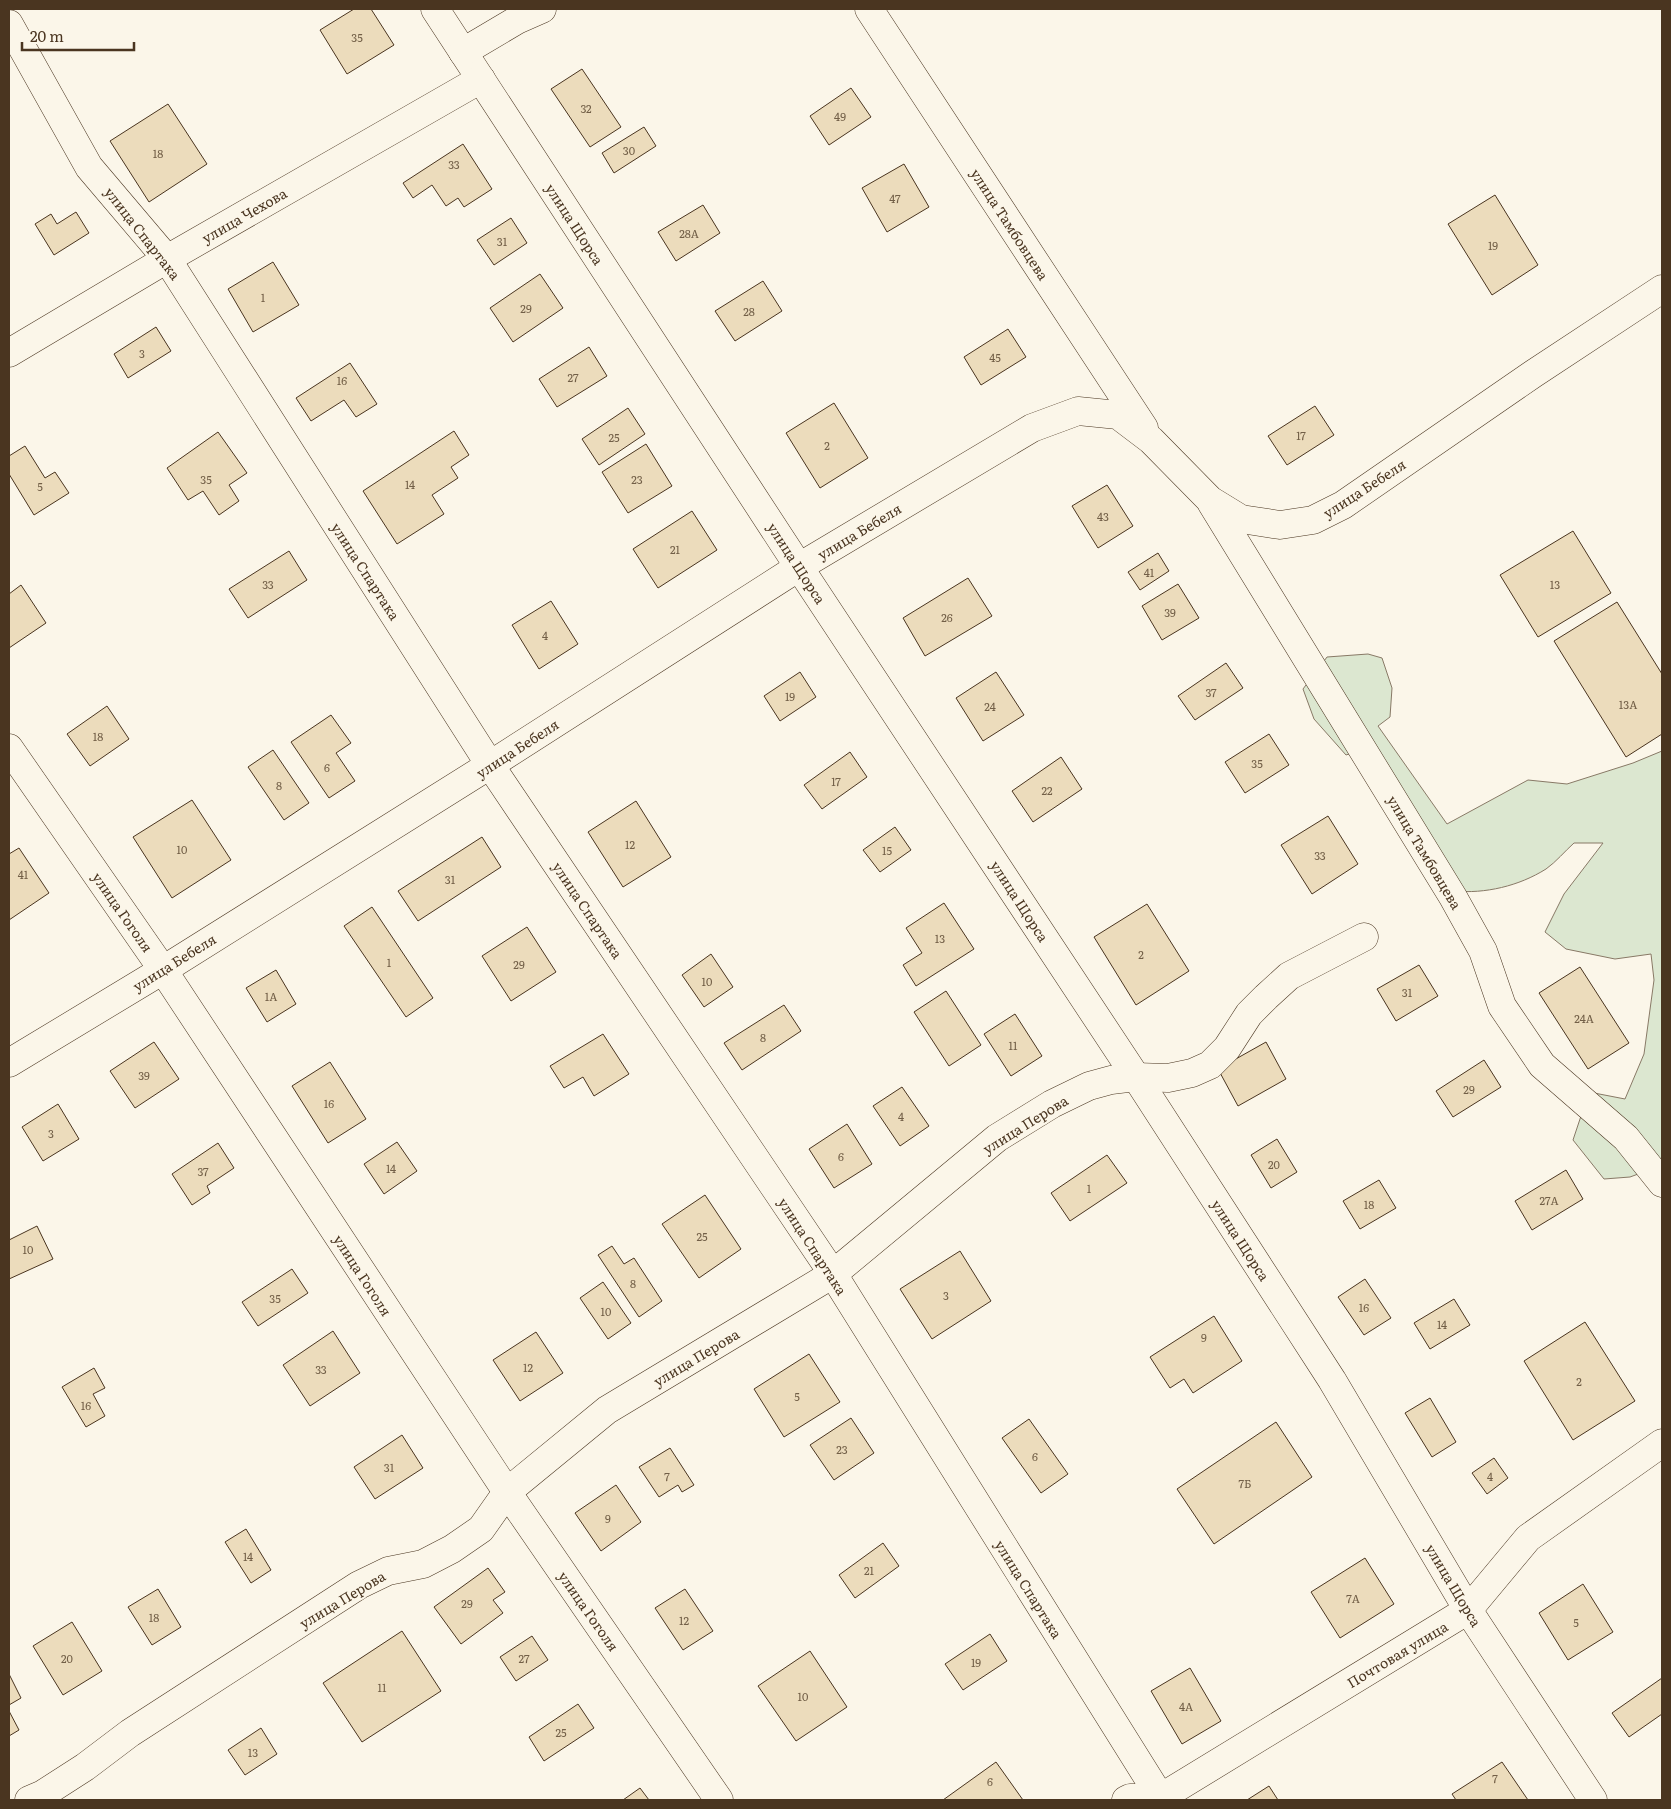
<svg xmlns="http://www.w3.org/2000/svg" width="1671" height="1809" font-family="Literata,serif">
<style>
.green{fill:#dce7d0;stroke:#887966}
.building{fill:#ecdcbc;stroke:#4a3520}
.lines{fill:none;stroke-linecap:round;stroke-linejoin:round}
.street-casing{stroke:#4a3520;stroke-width:29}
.street{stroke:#fbf6e9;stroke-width:28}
.labels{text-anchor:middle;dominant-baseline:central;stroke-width:4;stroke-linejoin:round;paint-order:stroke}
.number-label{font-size:11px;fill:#725f47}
.street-label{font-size:14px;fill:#4a3520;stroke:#fbf6e9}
</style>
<rect width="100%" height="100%" fill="#fbf6e9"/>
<!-- green -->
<path class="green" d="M1368,654L1382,658L1392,688L1390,717L1378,726L1447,824L1528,780L1567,784L1633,763L1662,751V1167L1660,1166L1630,1177L1604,1179L1573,1140L1589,1092L1625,1099L1644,1054L1654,980L1651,954L1615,959L1566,949L1545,932L1564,894L1603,843H1574C1565,851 1556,862 1546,869C1519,886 1485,894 1454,891L1366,748L1346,755L1314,719L1303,689L1327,657Z"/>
<!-- building -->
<g class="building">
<polygon points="354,9 371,9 394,45 347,74 320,30"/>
<polygon points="582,69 621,127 590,147 551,89"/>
<polygon points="851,88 871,117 829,145 810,116"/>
<polygon points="168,104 207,164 149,202 110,141"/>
<polygon points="644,127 656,146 614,173 602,153"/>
<polygon points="463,144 492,189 464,207 458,198 446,206 432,185 413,198 403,183"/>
<polygon points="904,164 929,207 887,232 862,188"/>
<polygon points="1495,195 1538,265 1492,295 1448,224"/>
<polygon points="703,205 720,233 676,261 658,232"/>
<polygon points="76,212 89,233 54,255 35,224 51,214 57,224"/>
<polygon points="511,218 527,243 494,265 477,240"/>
<polygon points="273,262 299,305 253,332 228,289"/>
<polygon points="540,274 563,308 513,342 490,308"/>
<polygon points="763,281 782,311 735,341 715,311"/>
<polygon points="156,327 171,351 128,378 114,354"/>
<polygon points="1008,329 1026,357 981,385 964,357"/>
<polygon points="589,347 607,376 557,407 539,379"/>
<polygon points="350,363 377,404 356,417 344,400 311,421 296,398"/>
<polygon points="834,403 868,458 820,488 786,433"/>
<polygon points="1315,406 1334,435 1287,465 1268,436"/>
<polygon points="628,408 645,434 599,465 582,439"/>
<polygon points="454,431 469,455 451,467 458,478 432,495 444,514 397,544 363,491"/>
<polygon points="218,432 247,473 229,485 239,501 219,515 203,491 188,500 167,468"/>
<polygon points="646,444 672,486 628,513 602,472"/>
<polygon points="25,446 45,478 55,472 69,493 34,515 9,474 9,456"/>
<polygon points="1107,485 1133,526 1098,548 1072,506"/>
<polygon points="692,511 717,550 658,588 633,549"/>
<polygon points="1573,531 1611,593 1538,637 1500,575"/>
<polygon points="289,551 307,580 248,618 229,589"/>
<polygon points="1158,553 1169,571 1140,590 1128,572"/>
<polygon points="968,578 992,616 925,656 903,618"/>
<polygon points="1178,584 1199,618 1162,640 1142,606"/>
<polygon points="21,585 46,623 9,648 9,594"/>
<polygon points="551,601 578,644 539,669 512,625"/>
<polygon points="1617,602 1662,674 1662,734 1626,757 1554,641"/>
<polygon points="1226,663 1243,688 1195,720 1178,696"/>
<polygon points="800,672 816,697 780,721 764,696"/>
<polygon points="996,672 1024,715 983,741 956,698"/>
<polygon points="107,706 129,739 90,766 67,734"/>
<polygon points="331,715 351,743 336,753 355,781 329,798 291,742"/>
<polygon points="1269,734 1289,765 1245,793 1225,762"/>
<polygon points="273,750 309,803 284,820 248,767"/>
<polygon points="850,752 867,777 822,809 804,785"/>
<polygon points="1061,757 1082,789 1033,822 1012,791"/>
<polygon points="192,800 231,860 172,898 133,837"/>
<polygon points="636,801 671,857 623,887 588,832"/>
<polygon points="1328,816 1358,864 1312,894 1281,845"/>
<polygon points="895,827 911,850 880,872 863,850"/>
<polygon points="482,837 501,867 418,921 398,891"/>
<polygon points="19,848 49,893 9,920 9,854"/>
<polygon points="944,903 974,949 916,986 903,965 922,953 906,928"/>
<polygon points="1147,904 1189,971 1136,1005 1094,937"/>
<polygon points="372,907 433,998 406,1017 344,926"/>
<polygon points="527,927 556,972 511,1001 482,956"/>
<polygon points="711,954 733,987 704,1007 682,975"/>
<polygon points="1419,965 1438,996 1396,1021 1377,989"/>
<polygon points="1580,967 1629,1043 1588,1069 1539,993"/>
<polygon points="276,970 296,1004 267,1022 246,988"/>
<polygon points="946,991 981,1045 949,1066 914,1012"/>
<polygon points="784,1005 801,1031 742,1070 724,1043"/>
<polygon points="1015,1014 1042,1056 1011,1076 984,1034"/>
<polygon points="603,1034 629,1074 594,1096 583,1077 564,1088 550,1066"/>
<polygon points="154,1042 179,1079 135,1108 110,1071"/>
<polygon points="1266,1042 1286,1079 1238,1106 1218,1069"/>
<polygon points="1484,1060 1501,1087 1453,1117 1436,1091"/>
<polygon points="330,1062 366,1119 328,1143 292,1086"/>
<polygon points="902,1087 929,1126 900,1146 873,1106"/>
<polygon points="58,1104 79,1139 43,1161 22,1127"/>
<polygon points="847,1124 872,1164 834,1188 809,1149"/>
<polygon points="1277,1139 1297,1172 1271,1188 1251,1155"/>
<polygon points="397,1142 417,1171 384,1194 364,1164"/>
<polygon points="218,1143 234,1168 207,1186 210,1193 192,1205 172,1174"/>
<polygon points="1107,1155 1127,1183 1070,1221 1051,1193"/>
<polygon points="1566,1170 1583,1199 1532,1230 1515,1201"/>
<polygon points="1379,1180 1396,1208 1360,1229 1343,1201"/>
<polygon points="705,1195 741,1249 699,1278 662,1224"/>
<polygon points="37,1226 53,1259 9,1279 9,1240"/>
<polygon points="612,1246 624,1264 634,1258 662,1301 639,1317 598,1255"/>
<polygon points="960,1251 991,1301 932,1339 900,1289"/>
<polygon points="292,1269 308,1293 258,1326 242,1302"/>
<polygon points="1365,1279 1391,1318 1364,1335 1338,1297"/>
<polygon points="603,1282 631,1323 608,1339 580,1298"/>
<polygon points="1454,1299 1470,1325 1430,1349 1414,1323"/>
<polygon points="1214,1316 1242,1361 1193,1393 1184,1379 1170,1388 1150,1357"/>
<polygon points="1585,1322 1635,1401 1573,1440 1524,1361"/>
<polygon points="333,1331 360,1373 310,1406 283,1365"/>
<polygon points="536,1332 563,1373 520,1401 493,1360"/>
<polygon points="809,1354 840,1402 784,1437 754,1389"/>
<polygon points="94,1368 105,1388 93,1394 105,1416 86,1427 62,1387"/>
<polygon points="1430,1398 1456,1442 1432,1457 1405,1413"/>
<polygon points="851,1418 874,1453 834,1480 810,1445"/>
<polygon points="1029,1419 1068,1474 1041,1493 1002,1438"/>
<polygon points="1276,1422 1312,1477 1214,1544 1177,1489"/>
<polygon points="402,1435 423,1468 375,1499 354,1467"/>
<polygon points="670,1448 694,1485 682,1492 678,1485 659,1497 639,1467"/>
<polygon points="1494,1458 1508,1478 1487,1494 1472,1473"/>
<polygon points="616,1485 641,1522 601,1551 575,1513"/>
<polygon points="246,1529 271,1570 251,1583 225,1542"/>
<polygon points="883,1543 899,1566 855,1598 839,1575"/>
<polygon points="1365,1558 1394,1604 1340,1638 1311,1592"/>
<polygon points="488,1568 505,1592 493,1600 503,1613 461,1644 434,1607"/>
<polygon points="1583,1584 1613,1632 1568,1660 1539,1613"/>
<polygon points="158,1589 181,1627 152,1645 128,1607"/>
<polygon points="685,1589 713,1631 683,1650 655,1608"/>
<polygon points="72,1622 102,1671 63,1695 33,1646"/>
<polygon points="402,1631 441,1691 362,1742 323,1683"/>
<polygon points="990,1634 1007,1661 963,1690 945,1664"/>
<polygon points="532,1636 548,1660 516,1681 500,1657"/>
<polygon points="810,1651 847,1707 796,1741 758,1686"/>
<polygon points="1190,1668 1221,1721 1182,1744 1151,1691"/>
<polygon points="9,1674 21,1698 9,1705"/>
<polygon points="1662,1678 1662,1714 1629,1737 1612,1713"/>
<polygon points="578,1704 594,1728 544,1761 529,1737"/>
<polygon points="9,1711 19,1730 9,1736"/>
<polygon points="261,1728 277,1754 245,1775 228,1750"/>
<polygon points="996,1762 1023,1800 943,1800"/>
<polygon points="1502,1762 1528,1800 1456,1800 1452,1794"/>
<polygon points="1269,1786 1278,1800 1247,1800"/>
<polygon points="640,1788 649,1800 623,1800"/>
</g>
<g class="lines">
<!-- street casing -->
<g class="street-casing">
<g id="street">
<polyline points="435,9 799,567 1136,1077 1332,1380 1468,1610 1593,1800"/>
<polyline points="869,9 1144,428"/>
<polyline points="9,24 89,167 167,259 490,765 833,1274 1162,1800"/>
<polyline points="463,52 517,20 542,9"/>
<polyline points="9,353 167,259 481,79"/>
<polyline points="1212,504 1453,897 1483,951 1502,1006 1542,1065 1626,1138 1662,1183"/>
<polyline points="9,748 163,970 507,1492 719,1800"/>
<polyline points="9,1063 163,970 490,765 799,567 1032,428 1078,411 1118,415 1151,440 1210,500 1241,519 1280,525 1313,520 1343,505 1533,374 1662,289"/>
<polyline points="29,1800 43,1794 85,1767 130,1733 359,1585 388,1571 423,1564 452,1549 481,1529 507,1492 607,1410 833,1274 997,1138 1052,1104 1089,1086 1111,1080 1136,1077 1168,1078 1192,1073 1210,1065 1227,1048 1249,1014 1266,997 1289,976 1364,937"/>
<polyline points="1126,1800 1130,1798 1160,1798 1468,1610 1528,1538 1662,1443"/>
</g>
</g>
<!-- street -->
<use href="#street" class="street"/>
</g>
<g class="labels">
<!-- number labels -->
<g class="number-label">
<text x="357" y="37">35</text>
<text x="586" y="108">32</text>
<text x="840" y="116">49</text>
<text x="629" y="150">30</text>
<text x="158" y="153">18</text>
<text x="454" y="164">33</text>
<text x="895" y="198">47</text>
<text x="689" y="233">28А</text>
<text x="502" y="241">31</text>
<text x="1493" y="245">19</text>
<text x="263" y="297">1</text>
<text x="526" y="308">29</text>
<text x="749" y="311">28</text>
<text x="142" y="353">3</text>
<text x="995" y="357">45</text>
<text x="573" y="377">27</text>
<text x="342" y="380">16</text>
<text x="1301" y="435">17</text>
<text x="614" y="437">25</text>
<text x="827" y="445">2</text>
<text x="206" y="479">35</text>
<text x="637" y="479">23</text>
<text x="410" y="484">14</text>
<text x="40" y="486">5</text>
<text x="1103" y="516">43</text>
<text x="675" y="549">21</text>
<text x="1149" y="572">41</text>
<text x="268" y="584">33</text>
<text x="1555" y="584">13</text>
<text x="1170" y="612">39</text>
<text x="947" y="617">26</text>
<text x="545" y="635">4</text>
<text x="1211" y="692">37</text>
<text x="790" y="696">19</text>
<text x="1628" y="704">13А</text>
<text x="990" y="706">24</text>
<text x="98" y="736">18</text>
<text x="1257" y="763">35</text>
<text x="327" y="767">6</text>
<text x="836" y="781">17</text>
<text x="279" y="785">8</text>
<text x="1047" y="790">22</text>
<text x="630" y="844">12</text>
<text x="182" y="849">10</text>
<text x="887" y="850">15</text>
<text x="1320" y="855">33</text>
<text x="23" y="874">41</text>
<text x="450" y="879">31</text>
<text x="940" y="938">13</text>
<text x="1141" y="954">2</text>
<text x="389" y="962">1</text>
<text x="519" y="964">29</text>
<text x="707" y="981">10</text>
<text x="1407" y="992">31</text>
<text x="271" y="996">1А</text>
<text x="1584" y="1018">24А</text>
<text x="763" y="1037">8</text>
<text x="1013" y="1045">11</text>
<text x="144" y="1075">39</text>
<text x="1469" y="1089">29</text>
<text x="329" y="1103">16</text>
<text x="901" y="1116">4</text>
<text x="51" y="1133">3</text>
<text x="841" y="1156">6</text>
<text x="1274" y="1164">20</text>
<text x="391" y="1168">14</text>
<text x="203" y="1171">37</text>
<text x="1089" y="1188">1</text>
<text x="1549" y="1200">27А</text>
<text x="1369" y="1204">18</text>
<text x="702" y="1236">25</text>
<text x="28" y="1249">10</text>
<text x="633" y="1283">8</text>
<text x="946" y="1295">3</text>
<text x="275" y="1298">35</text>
<text x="1364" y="1307">16</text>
<text x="606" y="1311">10</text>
<text x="1442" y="1324">14</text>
<text x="1204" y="1337">9</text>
<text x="528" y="1367">12</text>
<text x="321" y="1369">33</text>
<text x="1579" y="1381">2</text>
<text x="797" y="1396">5</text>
<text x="86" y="1405">16</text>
<text x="842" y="1449">23</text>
<text x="1035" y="1456">6</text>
<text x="389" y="1467">31</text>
<text x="667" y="1476">7</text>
<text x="1490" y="1476">4</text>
<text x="1245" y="1483">7Б</text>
<text x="608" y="1518">9</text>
<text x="248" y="1556">14</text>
<text x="869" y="1570">21</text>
<text x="1353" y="1598">7А</text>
<text x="467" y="1603">29</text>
<text x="154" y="1617">18</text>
<text x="684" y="1620">12</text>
<text x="1576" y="1622">5</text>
<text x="67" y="1658">20</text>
<text x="524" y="1658">27</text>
<text x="976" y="1662">19</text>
<text x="382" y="1687">11</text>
<text x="803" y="1696">10</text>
<text x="1186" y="1706">4А</text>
<text x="561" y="1732">25</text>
<text x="253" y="1752">13</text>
<text x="1495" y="1778">7</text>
<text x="990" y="1781">6</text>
</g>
<!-- street labels -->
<g class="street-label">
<text transform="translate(244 215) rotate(-30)">улица Чехова</text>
<text transform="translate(575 224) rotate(57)">улица Щорса</text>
<text transform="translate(1010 224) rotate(57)">улица Тамбовцева</text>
<text transform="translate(143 233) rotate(52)">улица Спартака</text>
<text transform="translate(1364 488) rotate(-33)">улица Бебеля</text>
<text transform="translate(859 531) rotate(-31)">улица Бебеля</text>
<text transform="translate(797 563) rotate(57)">улица Щорса</text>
<text transform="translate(366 571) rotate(57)">улица Спартака</text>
<text transform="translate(517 748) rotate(-33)">улица Бебеля</text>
<text transform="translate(1425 852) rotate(59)">улица Тамбовцева</text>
<text transform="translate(1020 901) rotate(57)">улица Щорса</text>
<text transform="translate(588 910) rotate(56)">улица Спартака</text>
<text transform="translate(123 912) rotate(55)">улица Гоголя</text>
<text transform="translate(174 962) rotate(-32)">улица Бебеля</text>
<text transform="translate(1025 1124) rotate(-32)">улица Перова</text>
<text transform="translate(1241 1240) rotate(57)">улица Щорса</text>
<text transform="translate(813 1246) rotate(57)">улица Спартака</text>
<text transform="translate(363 1275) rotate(57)">улица Гоголя</text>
<text transform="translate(696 1357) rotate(-31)">улица Перова</text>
<text transform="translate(1454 1585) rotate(59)">улица Щорса</text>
<text transform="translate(1029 1589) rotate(58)">улица Спартака</text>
<text transform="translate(342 1599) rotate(-31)">улица Перова</text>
<text transform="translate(589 1611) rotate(55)">улица Гоголя</text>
<text transform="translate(1397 1654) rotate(-31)">Почтовая улица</text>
</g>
</g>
<!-- border -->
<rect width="1671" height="1809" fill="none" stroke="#4a3520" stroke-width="20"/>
<!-- scale -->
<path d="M22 42v8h112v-8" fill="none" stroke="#4a3520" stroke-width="2.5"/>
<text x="30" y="42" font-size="15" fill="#4a3520" stroke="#fbf6e9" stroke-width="4" paint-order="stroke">20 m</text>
</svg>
